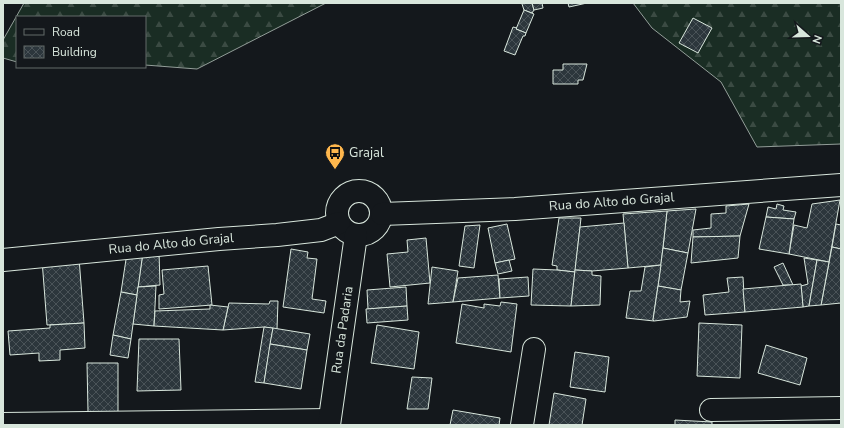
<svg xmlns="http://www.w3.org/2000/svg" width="844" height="428" font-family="'Nunito Sans',sans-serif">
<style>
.forest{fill:url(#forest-firs);stroke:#939e99}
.building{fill:url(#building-cross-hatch);stroke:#d8e6dc}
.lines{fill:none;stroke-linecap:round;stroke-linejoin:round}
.street-casing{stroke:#d8e6dc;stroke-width:24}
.street{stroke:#14181c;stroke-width:22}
.labels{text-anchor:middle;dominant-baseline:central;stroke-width:3;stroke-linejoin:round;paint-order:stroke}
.poi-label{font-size:13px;fill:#d8e6dc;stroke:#14181c;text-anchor:start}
.street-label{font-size:13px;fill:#d8e6dc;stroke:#14181c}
</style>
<defs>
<pattern id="forest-firs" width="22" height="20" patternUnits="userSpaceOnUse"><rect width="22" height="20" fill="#1a2d24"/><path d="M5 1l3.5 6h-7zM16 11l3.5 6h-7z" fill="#3b4b43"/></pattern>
<pattern id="building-cross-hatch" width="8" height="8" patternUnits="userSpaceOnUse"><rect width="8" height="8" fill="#2c363c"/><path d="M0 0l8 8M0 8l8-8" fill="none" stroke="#4a5358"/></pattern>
</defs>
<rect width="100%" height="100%" fill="#14181c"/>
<!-- forest -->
<g class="forest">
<polygon points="24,3 326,3 197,69 145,65 145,17 17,17 17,62 3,58 3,40"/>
<polygon points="633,3 841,3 841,144 757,147 721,82 652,28"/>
</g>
<!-- building -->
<g class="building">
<polygon points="523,3 532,3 534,10 532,13 524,10 522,4"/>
<polygon points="532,3 542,3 543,8 534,10"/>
<polygon points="568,3 587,3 569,7"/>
<polygon points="524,10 534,14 526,33 516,29"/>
<polygon points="693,18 712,28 698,53 679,43"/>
<polygon points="513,27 517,28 516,29 526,33 525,36 523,36 515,55 504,51"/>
<polygon points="563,64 587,64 583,80 578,80 578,84 553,84 553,70 563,70"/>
<polygon points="840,200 829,262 789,254 794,225 807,228 812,204"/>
<polygon points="749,204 740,236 693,237 693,230 711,228 711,214 726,213 726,206"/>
<polygon points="777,204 784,206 783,210 796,212 794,219 766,217 768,207 776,209"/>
<polygon points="696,209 688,253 663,248 667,211"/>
<polygon points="667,211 661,265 628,268 623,214"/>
<polygon points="766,217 794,219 789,254 759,249"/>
<polygon points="559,218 581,218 575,272 557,270 557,266 552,265"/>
<polygon points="624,223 628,268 592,271 575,270 580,227"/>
<polygon points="507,224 515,259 495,263 488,228"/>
<polygon points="836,224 841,225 841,249 832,247"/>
<polygon points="480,225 474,268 459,266 465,226"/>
<polygon points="740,236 738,258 691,263 693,237"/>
<polygon points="426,238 430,283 390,287 387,254 408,252 407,240"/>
<polygon points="832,247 841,249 841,303 821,305"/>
<polygon points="663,248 688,253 681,290 658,286"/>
<polygon points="291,249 308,252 307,258 317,259 312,299 326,301 324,313 283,307"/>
<polygon points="159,251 160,285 138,287 143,252"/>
<polygon points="143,252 137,295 121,292 127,253"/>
<polygon points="79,258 84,323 47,325 42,260"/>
<polygon points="804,258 817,260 809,306 803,307 801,286 808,284"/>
<polygon points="509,260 512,271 498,274 495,263"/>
<polygon points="817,260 829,262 821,305 809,306"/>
<polygon points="783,263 793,285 783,285 774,267"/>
<polygon points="661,265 653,320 654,321 626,318 630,291 641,291 645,267"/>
<polygon points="208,266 212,305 159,309 159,295 164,294 162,270"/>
<polygon points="432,267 458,271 453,302 428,304"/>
<polygon points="533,269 557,270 575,272 571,306 531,305"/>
<polygon points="575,270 592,271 592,275 601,276 600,305 571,306"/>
<polygon points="498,275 500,298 453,302 458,278"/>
<polygon points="528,277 529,296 500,298 499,279"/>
<polygon points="743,277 745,312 705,315 703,295 729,292 727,278"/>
<polygon points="801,284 803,307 745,312 743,289"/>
<polygon points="156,286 154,326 133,324 138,287"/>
<polygon points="658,286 681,290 680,302 690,301 687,317 654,321 653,320"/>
<polygon points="406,287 407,306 368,309 367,290"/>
<polygon points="121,292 137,295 131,339 113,335"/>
<polygon points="270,301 278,301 277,329 264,327 223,330 229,303 269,304"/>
<polygon points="501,302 517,304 511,352 456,343 462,304 484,308 484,304 500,306"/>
<polygon points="210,305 228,307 223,330 154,326 155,311 210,309"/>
<polygon points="407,306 408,320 367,323 366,309"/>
<polygon points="84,323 85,348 60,350 60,360 39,361 39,353 10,355 8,331 50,328 50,325"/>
<polygon points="699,323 742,325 740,378 697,376"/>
<polygon points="377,325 419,332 414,369 371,363"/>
<polygon points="264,327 273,328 264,383 255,382"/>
<polygon points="273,328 310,334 307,350 270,344"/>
<polygon points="113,335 131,339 128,358 110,355"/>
<polygon points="139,339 179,339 181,390 137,391"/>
<polygon points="270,344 307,350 301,389 264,383"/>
<polygon points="766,345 807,358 800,385 758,373"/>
<polygon points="575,352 609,357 605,392 570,387"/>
<polygon points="87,363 118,363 118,412 88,412"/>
<polygon points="412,377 432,378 428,409 407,409"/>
<polygon points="554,393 586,399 582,425 549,425"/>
<polygon points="453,410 500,418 499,425 450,425"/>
<polygon points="675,420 712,422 712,425 675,425"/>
</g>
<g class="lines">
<!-- street casing -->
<g class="street-casing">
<g id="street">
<circle cx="359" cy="213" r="22"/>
<path id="s1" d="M382,214L515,209L841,185"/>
<path id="s2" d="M3,260L219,239L277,235L321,230L339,223"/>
<polyline points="711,410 841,408"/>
<polyline points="3,424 329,420"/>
<path id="s3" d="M329,425L356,235"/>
<polyline points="522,425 534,349"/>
</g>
</g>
<!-- street -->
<use href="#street" class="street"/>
</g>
<!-- icons -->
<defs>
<g id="bus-pin" transform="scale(1)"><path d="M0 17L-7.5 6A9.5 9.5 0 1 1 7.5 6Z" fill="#ffb74d" stroke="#14181c"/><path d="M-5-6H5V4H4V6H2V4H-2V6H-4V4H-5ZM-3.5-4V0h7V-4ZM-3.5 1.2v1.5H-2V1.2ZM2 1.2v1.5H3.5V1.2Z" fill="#111"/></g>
</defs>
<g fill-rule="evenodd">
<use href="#bus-pin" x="335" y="153"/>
</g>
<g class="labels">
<!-- poi labels -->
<g class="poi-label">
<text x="349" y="153">Grajal</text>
</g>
<!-- street labels -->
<g class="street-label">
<text stroke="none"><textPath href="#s1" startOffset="230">Rua do Alto do Grajal</textPath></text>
<text stroke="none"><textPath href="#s2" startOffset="169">Rua do Alto do Grajal</textPath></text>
<text stroke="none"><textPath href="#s3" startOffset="96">Rua da Padaria</textPath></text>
</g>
</g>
<!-- border -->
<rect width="844" height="428" fill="none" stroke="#d8e6dc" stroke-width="8"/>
<!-- legend -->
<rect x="16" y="16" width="130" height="52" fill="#14181c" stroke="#626a69"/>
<rect x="24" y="29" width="20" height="6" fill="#14181c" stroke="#626a69"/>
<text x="52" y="36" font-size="12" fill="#d8e6dc">Road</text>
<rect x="24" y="46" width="20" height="12" fill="url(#building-cross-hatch)" stroke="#626a69"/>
<text x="52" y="56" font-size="12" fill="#d8e6dc">Building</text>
<!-- north arrow -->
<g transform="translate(808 36) rotate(110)" stroke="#14181c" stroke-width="3" paint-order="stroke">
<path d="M0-3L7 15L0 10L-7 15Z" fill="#d8e6dc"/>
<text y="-6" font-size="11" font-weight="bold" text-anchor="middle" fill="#d8e6dc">N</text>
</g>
</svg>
